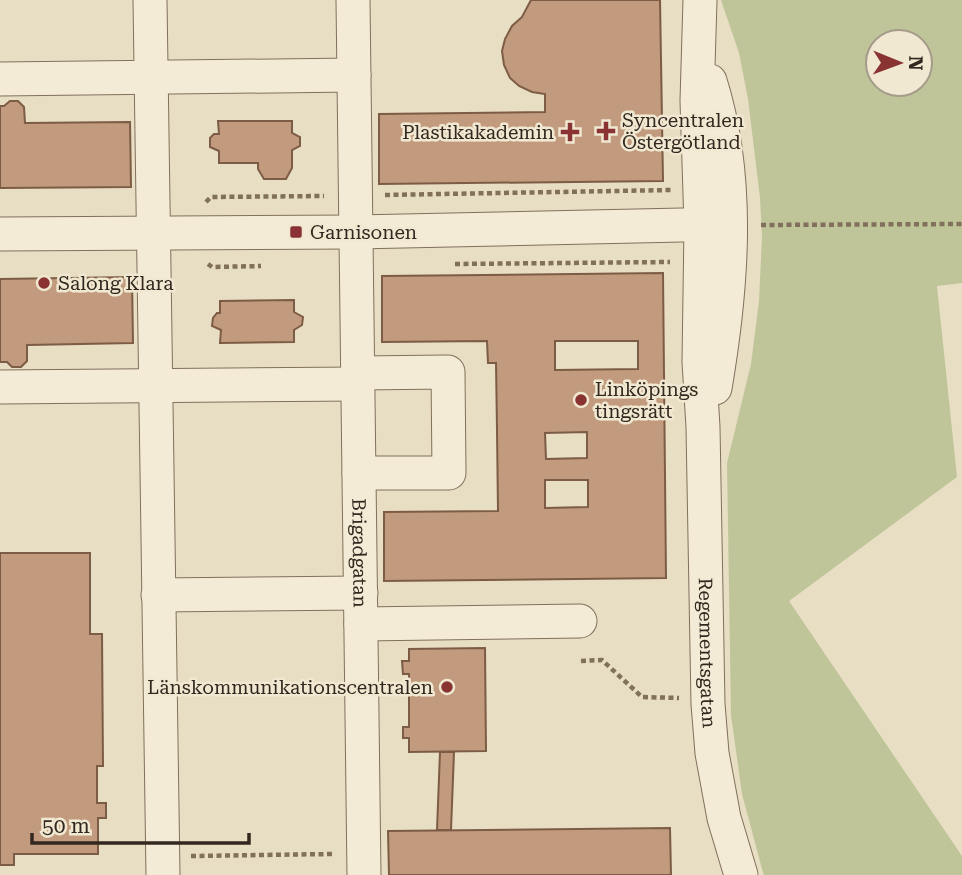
<svg xmlns="http://www.w3.org/2000/svg" width="962" height="875" font-family="'Roboto Serif',serif">
<style>
.green{fill:#bfc599;fill-rule:evenodd}
.building{fill:#c29b7e;stroke:#7d5c45;stroke-width:2;fill-rule:evenodd}
.lines{fill:none;stroke-linecap:round;stroke-linejoin:round}
.minor-casing{stroke:#81705c;stroke-width:35}
.path{stroke:#81705c;stroke-width:4.5;stroke-dasharray:5 3.5;stroke-linecap:butt}
.minor{stroke:#f4ebd6;stroke-width:33}
.poi-dot{fill:#893333;stroke:#f1e8d2;stroke-width:2.5}
.labels{text-anchor:middle;dominant-baseline:central;stroke-width:5;stroke-linejoin:round;paint-order:stroke}
.poi-label{font-size:19px;fill:#32281f;stroke:#f1e8d2;text-anchor:start}
.street-label{font-size:19px;fill:#32281f;stroke:#f1e8d2}
</style>
<rect width="100%" height="100%" fill="#e8dec3"/>
<!-- green -->
<path class="green" d="M721,0H962V283L937,286L957,477L789,601L962,856V875H764L762,869L742,794L731,715L727,463L751,364L759,301L762,237L760,198L748,99L739,53ZM878,42H920V84H878Z"/>
<!-- building -->
<g class="building">
<polygon points="531,0 660,0 663,181 379,184 379,114 545,112 545,94 532,92 519,86 510,78 504,65 502,51 505,39 512,26 522,17"/>
<polygon points="10,101 18,101 24,107 25,123 130,122 131,187 0,188 0,106 4,106"/>
<polygon points="218,121 292,121 292,133 300,137 300,146 292,150 292,168 286,179 264,179 258,169 258,163 219,163 219,151 210,147 210,138 214,134 219,134"/>
<path d="M663,273L666,578L384,581V512L498,511L497,430L496,363H488L487,341L382,342V276ZM555,341H638V369L555,370ZM587,432V458L546,459L545,433ZM545,480H588V507L545,508Z"/>
<polygon points="132,277 133,343 27,345 27,361 21,367 12,367 7,362 0,362 0,279"/>
<polygon points="294,300 294,312 303,317 302,325 294,330 294,342 220,343 221,330 212,326 213,318 217,313 220,313 220,301"/>
<polygon points="0,553 90,553 90,634 102,634 103,766 97,766 97,803 106,803 106,818 98,818 98,854 14,854 14,865 0,865"/>
<polygon points="485,648 486,751 409,752 409,738 403,738 403,727 409,727 409,674 403,674 402,661 409,661 409,649"/>
<polygon points="440,752 454,752 451,830 437,830"/>
<polygon points="670,828 671,875 389,875 388,831"/>
</g>
<g class="lines">
<!-- minor casing -->
<g class="minor-casing">
<g id="minor">
<polyline points="150,0 163,875"/>
<path id="s1" d="M353,0L364,875"/>
<path id="s2" d="M700,0L697,101L701,225L699,362L703,427L708,704L712,753L724,818L741,875"/>
<polyline points="0,79 354,75"/>
<path d="M710,81C741,179 732,288 715,388"/>
<polyline points="0,234 356,232 729,224"/>
<polyline points="358,373 448,372 449,473 359,473"/>
<polyline points="0,387 358,384"/>
<polyline points="158,595 361,593"/>
<polyline points="361,624 580,621"/>
</g>
</g>
<!-- path -->
<g class="path">
<polyline points="385,195 671,190"/>
<polyline points="206,202 211,197 324,196"/>
<polyline points="761,225 962,224"/>
<polyline points="208,264 212,267 261,266"/>
<polyline points="455,264 670,262"/>
<polyline points="581,661 602,660 642,697 679,698"/>
<polyline points="191,856 333,854"/>
</g>
<!-- minor -->
<use href="#minor" class="minor"/>
</g>
<!-- markers -->
<g class="poi-dot">
<path d="M602.5 120.5h7v7h7v7h-7v7h-7v-7h-7v-7h7z"/>
<path d="M566.5 121.5h7v7h7v7h-7v7h-7v-7h-7v-7h7z"/>
<rect x="289" y="225" width="14" height="14" rx="3.5"/>
<circle cx="44" cy="283" r="7"/>
<circle cx="581" cy="400" r="7"/>
<circle cx="447" cy="687" r="7"/>
</g>
<g class="labels">
<!-- poi labels -->
<g class="poi-label">
<text x="622" y="120">Syncentralen<tspan x="622" dy="22">Östergötland</tspan></text>
<text x="554" y="132" text-anchor="end">Plastikakademin</text>
<text x="310" y="232">Garnisonen</text>
<text x="58" y="283">Salong Klara</text>
<text x="595" y="389">Linköpings<tspan x="595" dy="22">tingsrätt</tspan></text>
<text x="433" y="687" text-anchor="end">Länskommunikationscentralen</text>
</g>
<!-- street labels -->
<g class="street-label">
<text stroke="none"><textPath href="#s1" startOffset="553">Brigadgatan</textPath></text>
<text stroke="none"><textPath href="#s2" startOffset="653">Regementsgatan</textPath></text>
</g>
</g>
<!-- north arrow -->
<g transform="translate(899 63) rotate(91)"><circle r="33" fill="#f1e8d2" stroke="#a59b8a" stroke-width="2"/>
<path d="M0-5L12 26L0 18L-12 26Z" fill="#893333"/>
<text y="-10" font-size="19" font-weight="bold" text-anchor="middle" fill="#32281f">N</text>
</g>
<!-- scale -->
<path d="M32 833v10h217v-10" fill="none" stroke="#32281f" stroke-width="3.5"/>
<text x="42" y="833" font-size="21" fill="#32281f" stroke="#f1e8d2" stroke-width="5" paint-order="stroke">50 m</text>
</svg>
